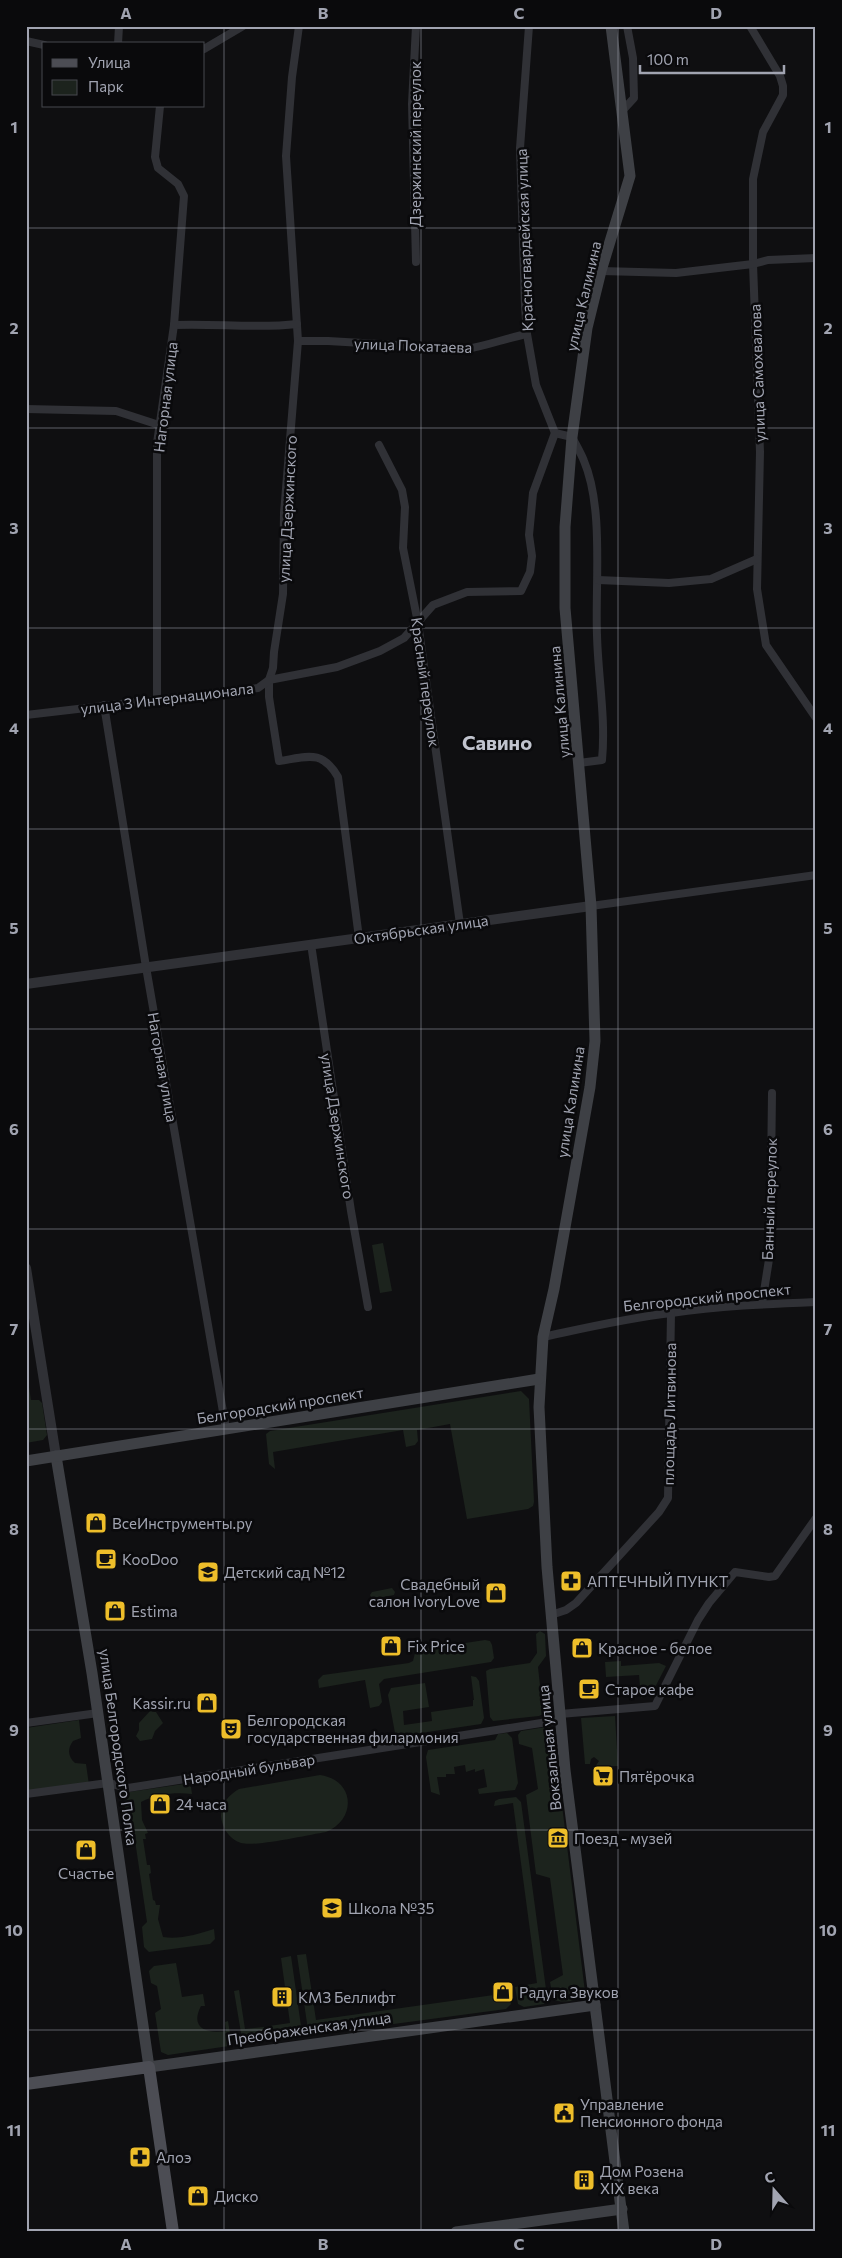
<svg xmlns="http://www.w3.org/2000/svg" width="842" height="2258" font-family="Commissioner,sans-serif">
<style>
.green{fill:#1c231d}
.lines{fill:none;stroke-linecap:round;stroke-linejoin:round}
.minor{stroke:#303136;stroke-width:8}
.tertiary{stroke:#303136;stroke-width:10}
.secondary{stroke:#3e4045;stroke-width:11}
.primary{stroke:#4c4d54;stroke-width:12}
.grid{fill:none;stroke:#a1a4b1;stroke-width:1;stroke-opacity:0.55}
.labels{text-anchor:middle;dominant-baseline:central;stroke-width:5;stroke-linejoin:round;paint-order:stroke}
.street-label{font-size:15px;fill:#a1a4b1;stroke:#0a0a0c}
.poi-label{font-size:15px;fill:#a1a4b1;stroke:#0a0a0c;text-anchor:start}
.district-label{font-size:20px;font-weight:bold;fill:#c1c4ce;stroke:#0a0a0c}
.neatline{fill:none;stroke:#a1a4b1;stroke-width:2}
.grid-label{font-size:16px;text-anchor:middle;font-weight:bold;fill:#a1a4b1}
</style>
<rect width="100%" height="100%" fill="#0f0f11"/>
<!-- green -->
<g class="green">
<polygon points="383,1243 392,1291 380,1293 372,1245"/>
<polygon points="26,1368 31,1400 39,1400 42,1403 47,1435 43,1440 26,1443"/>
<polygon points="521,1391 529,1399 534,1502 533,1506 528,1509 467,1519 450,1424 417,1430 418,1441 415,1445 406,1447 403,1430 273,1452 275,1469 269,1464 266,1434 270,1431"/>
<polygon points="392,1588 395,1592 394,1595 372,1599 370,1595 372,1592"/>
<polygon points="540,1631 545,1634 546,1656 538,1667 543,1714 539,1716 493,1721 490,1717 486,1671 490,1669 530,1663 537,1653 536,1634"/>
<polygon points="485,1640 490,1641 492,1645 494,1658 491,1662 384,1679 379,1684 382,1702 379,1706 370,1708 365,1680 319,1688 318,1680 323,1675 409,1663 413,1661 415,1653 419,1650"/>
<polygon points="621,1661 621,1666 659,1663 666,1666 652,1693 641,1698 639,1675 606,1677 605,1662"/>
<polygon points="471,1676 476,1677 479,1681 484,1718 481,1724 401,1736 395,1733 388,1695 391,1688 425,1683 429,1707 403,1711 404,1725 432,1721 431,1712 473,1706 473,1700 474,1700"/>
<polygon points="150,1711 156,1712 163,1723 155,1731 152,1739 140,1741 136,1736 139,1730 139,1723"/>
<polygon points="615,1716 618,1766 595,1767 599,1761 594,1757 591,1759 590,1764 585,1764 581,1718"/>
<path d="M79,1720L81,1738L73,1741C67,1749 68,1757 75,1763L86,1764L89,1785L26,1793V1728Z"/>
<path d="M546,1727H550L553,1732L585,1992L584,1997C577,2001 560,2004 553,1999L550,1982L563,1975L550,1878L536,1874L526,1795L538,1789L532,1748L519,1744L518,1735L521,1731Z"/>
<polygon points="507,1733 512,1738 518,1783 515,1790 479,1794 478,1789 487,1787 484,1769 475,1772 475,1769 466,1772 465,1765 454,1767 455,1774 446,1774 446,1777 437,1777 440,1795 431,1792 426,1757 428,1750 495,1740 498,1734"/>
<path d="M320,1775C355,1780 357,1819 326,1832C308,1835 256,1847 241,1843C229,1839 222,1828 221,1816C221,1803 229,1795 239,1789Z"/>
<path d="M184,1784L191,1787L192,1794C175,1792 157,1794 141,1802L142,1820L148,1833L145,1834L146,1839H143L147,1865H150L151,1873L149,1874L153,1900L155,1901L156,1905H160L158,1919L163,1937C178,1940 199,1934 214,1929L215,1939L210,1944L149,1952L144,1947L142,1927L147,1922L131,1813L125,1809L124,1797L129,1792Z"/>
<polygon points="516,1797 521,1802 547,1997 544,2004 524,2007 518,2004 515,1987 537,1983 513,1803 494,1806 495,1801 499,1799"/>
<polygon points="306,1954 316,2020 508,1993 511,2004 506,2009 386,2025 371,2021 332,2026 313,2035 308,2030 297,1955"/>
<polygon points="291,1956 302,2033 297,2038 275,2040 271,2037 269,2026 290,2023 281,1958"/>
<path d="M176,1963L182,1997L203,1994L205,2006H201C189,2029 208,2034 226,2031L225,2022L228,2021L231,2040L229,2046L168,2055L161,2052L155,2013L161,2009L157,1986L151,1983L149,1971L154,1966Z"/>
<polygon points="239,1990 245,2029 264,2027 265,2038 260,2043 247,2044 242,2039 234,1991"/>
</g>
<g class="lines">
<!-- minor -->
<g class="minor">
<path d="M299,26L292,77L286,156L298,341L284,513L283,594L274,652L273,668L269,680V697L279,761C307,757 322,749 338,777L359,938"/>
<polyline points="416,26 412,104 416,262"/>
<path d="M529,26L520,148L525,306L527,334L536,385L555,433L572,437C576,445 581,453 584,461C604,508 595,584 597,635C598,677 606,718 602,760L579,763"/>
<polyline points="750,26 780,76 783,86 783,95 763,132 753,179 753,264 760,452 757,589 766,645 816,718"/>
<polyline points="26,41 44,45"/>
<polyline points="118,44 119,26"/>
<polyline points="204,49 243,26"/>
<polyline points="622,111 634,98 633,58 627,26"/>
<polyline points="601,271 676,273 753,264 768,260 816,258"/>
<path d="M174,325C215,323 256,329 297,324"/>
<path d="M298,341H328L466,349C487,346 506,338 527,334"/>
<polyline points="26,409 116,411 159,425"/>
<polyline points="379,445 402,490 405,507 403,548 418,623 460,924"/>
<polyline points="598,580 669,583 711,579 757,559"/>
<polyline points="157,699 157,443 174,325 184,196 178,184 158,168 155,157 160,106"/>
<polyline points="104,705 146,967 226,1429"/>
<polyline points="26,715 258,688 269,680 337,667 380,651 404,638 433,605 467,592 521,591 530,572 532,556 529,535 533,493 555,433"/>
<polyline points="591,906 816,875"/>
<polyline points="311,944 351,1211 368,1307"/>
<polyline points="762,1304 770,1253 772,1093"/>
<path d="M543,1337C585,1328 627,1318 671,1313C719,1306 767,1304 816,1302"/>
<polyline points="551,1615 566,1610 576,1603 659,1512 668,1498 671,1313"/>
<polyline points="560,1714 655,1706 698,1620 709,1603 735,1572 769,1577 775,1576 816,1518"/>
<polyline points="26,1723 98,1713"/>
<polyline points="26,1794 108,1783 128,1788 560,1720"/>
</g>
<!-- tertiary -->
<g class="tertiary">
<polyline points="26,984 591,906"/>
<polyline points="26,1268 56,1456"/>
</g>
<!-- secondary -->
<g class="secondary">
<polyline points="611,26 630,176 601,271 587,328 572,437 565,527 565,608 591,906 595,1041 590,1087 554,1289 543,1337 539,1407 547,1567 565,1770 624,2232"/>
<polyline points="56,1456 92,1673 149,2067 595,2005"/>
<polyline points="26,1461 539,1379"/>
<polyline points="456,2232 622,2209"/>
</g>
<!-- primary -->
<polyline class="primary" points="26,2084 149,2067 173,2232"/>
</g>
<!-- grid -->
<path class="grid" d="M224,26V2232M421,26V2232M618,26V2232M26,228H816M26,428H816M26,628H816M26,829H816M26,1029H816M26,1229H816M26,1429H816M26,1630H816M26,1830H816M26,2030H816"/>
<!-- icons -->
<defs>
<g id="shop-square" transform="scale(1.125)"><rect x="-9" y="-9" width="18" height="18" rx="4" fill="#eebe2a" stroke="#0a0a0c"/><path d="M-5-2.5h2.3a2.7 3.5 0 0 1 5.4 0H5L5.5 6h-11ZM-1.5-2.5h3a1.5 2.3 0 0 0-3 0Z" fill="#111"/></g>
<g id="cafe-square" transform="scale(1.125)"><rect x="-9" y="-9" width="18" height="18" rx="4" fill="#eebe2a" stroke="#0a0a0c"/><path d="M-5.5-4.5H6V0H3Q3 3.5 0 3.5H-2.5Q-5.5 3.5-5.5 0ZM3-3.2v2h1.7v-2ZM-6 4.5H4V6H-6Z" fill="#111"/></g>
<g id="school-square" transform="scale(1.125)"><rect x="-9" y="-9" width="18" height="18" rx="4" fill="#eebe2a" stroke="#0a0a0c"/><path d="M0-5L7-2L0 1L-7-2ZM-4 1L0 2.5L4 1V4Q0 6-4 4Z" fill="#111"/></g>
<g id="pharmacy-square" transform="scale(1.125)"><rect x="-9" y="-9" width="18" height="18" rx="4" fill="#eebe2a" stroke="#0a0a0c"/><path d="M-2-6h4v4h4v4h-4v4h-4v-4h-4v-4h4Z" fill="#111"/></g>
<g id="theatre-square" transform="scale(1.125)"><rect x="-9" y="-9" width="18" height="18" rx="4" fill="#eebe2a" stroke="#0a0a0c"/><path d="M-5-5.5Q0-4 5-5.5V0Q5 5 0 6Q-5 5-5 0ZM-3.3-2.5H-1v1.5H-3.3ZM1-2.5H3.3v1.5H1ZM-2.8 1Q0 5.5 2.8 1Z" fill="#111"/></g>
<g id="supermarket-square" transform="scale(1.125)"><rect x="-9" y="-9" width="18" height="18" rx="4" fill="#eebe2a" stroke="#0a0a0c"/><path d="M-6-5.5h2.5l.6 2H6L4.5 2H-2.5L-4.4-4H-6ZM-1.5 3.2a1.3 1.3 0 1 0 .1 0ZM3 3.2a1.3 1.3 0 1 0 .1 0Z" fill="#111"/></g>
<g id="museum-square" transform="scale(1.125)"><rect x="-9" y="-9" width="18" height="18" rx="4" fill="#eebe2a" stroke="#0a0a0c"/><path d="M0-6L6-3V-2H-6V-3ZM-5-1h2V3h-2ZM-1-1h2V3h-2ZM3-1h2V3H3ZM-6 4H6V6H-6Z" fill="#111"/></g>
<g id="building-square" transform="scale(1.125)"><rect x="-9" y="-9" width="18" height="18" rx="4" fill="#eebe2a" stroke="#0a0a0c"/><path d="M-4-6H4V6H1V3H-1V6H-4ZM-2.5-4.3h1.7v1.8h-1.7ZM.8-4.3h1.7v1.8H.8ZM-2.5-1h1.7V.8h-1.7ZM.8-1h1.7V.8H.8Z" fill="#111"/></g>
<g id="civic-square" transform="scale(1.125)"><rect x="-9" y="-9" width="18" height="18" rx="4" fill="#eebe2a" stroke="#0a0a0c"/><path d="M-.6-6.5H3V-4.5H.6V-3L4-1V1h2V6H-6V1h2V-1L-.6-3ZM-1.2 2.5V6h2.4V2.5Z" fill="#111"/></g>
</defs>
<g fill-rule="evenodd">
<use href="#shop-square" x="96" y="1523"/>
<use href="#cafe-square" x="106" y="1559"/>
<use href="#school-square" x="208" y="1572"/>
<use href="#pharmacy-square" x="571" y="1581"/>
<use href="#shop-square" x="496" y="1593"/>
<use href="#shop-square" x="115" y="1611"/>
<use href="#shop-square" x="391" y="1646"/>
<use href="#shop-square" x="582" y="1648"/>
<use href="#cafe-square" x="589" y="1689"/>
<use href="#shop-square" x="207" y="1703"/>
<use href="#theatre-square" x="231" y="1729"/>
<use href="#supermarket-square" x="603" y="1776"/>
<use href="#shop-square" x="160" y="1804"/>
<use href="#museum-square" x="558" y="1838"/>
<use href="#shop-square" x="86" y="1850"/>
<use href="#school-square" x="332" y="1908"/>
<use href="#shop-square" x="503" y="1992"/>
<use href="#building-square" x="282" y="1997"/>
<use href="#civic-square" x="564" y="2113"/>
<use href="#pharmacy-square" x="140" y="2157"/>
<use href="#building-square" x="584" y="2180"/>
<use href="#shop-square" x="198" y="2196"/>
</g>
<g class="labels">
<!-- street labels -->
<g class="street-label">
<text transform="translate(415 144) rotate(-90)">Дзержинский переулок</text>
<text transform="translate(524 240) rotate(-92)">Красногвардейская улица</text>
<text transform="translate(583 296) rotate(-77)">улица Калинина</text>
<text transform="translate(413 345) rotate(2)">улица Покатаева</text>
<text transform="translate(757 373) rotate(-92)">улица Самохвалова</text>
<text transform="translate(165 397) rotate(-83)">Нагорная улица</text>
<text transform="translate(287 509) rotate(-87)">улица Дзержинского</text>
<text transform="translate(426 682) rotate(82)">Красный переулок</text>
<text transform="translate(167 698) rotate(-7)">улица 3 Интернационала</text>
<text transform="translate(559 702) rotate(-95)">улица Калинина</text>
<text transform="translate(421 929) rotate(-8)">Октябрьская улица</text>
<text transform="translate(163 1067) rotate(80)">Нагорная улица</text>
<text transform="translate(570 1102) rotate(-81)">улица Калинина</text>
<text transform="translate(338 1126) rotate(81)">улица Дзержинского</text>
<text transform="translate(769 1199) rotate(-88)">Банный переулок</text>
<text transform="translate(707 1297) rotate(-6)">Белгородский проспект</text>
<text transform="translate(280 1405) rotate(-9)">Белгородский проспект</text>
<text transform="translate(669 1414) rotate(-89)">площадь Литвинова</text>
<text transform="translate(119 1747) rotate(82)">улица Белгородского Полка</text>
<text transform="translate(549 1748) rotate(-96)">Вокзальная улица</text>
<text transform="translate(249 1769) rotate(-9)">Народный бульвар</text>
<text transform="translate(309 2028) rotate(-8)">Преображенская улица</text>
</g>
<!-- poi labels -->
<g class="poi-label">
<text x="112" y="1523">ВсеИнструменты.ру</text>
<text x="122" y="1559">KooDoo</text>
<text x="224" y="1572">Детский сад №12</text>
<text x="587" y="1581">АПТЕЧНЫЙ ПУНКТ</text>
<text x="480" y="1584" text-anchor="end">Свадебный<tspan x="480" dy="17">салон IvoryLove</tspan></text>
<text x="131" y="1611">Estima</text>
<text x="407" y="1646">Fix Price</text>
<text x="598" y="1648">Красное - белое</text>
<text x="605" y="1689">Старое кафе</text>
<text x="191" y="1703" text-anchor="end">Kassir.ru</text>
<text x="247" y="1720">Белгородская<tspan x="247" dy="17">государственная филармония</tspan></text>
<text x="619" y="1776">Пятёрочка</text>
<text x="176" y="1804">24 часа</text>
<text x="574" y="1838">Поезд - музей</text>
<text x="86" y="1873" text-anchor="middle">Счастье</text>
<text x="348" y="1908">Школа №35</text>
<text x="519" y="1992">Радуга Звуков</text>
<text x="298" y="1997">КМЗ Беллифт</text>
<text x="580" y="2104">Управление<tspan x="580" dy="17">Пенсионного фонда</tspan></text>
<text x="156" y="2157">Алоэ</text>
<text x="600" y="2171">Дом Розена<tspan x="600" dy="17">XIX века</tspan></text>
<text x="214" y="2196">Диско</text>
</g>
<!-- district labels -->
<g class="district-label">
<text x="497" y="742">Савино</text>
</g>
</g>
<!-- border -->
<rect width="842" height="2258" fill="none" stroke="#0a0a0c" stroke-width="55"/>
<!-- legend -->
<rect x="42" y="42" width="162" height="65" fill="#0a0a0c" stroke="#46484e"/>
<rect x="52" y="59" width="25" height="8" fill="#4c4d54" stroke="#46484e"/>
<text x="88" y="68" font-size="15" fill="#a1a4b1">Улица</text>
<rect x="52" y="80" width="25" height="15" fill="#1c231d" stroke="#46484e"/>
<text x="88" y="92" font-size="15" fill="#a1a4b1">Парк</text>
<!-- north arrow -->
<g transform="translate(774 2190) rotate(340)" stroke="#0a0a0c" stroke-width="4" paint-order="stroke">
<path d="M0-4L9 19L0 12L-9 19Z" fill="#a1a4b1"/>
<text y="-8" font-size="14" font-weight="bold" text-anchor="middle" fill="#a1a4b1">С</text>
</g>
<!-- scale -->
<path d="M640 65v8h144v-8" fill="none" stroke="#a1a4b1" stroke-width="2.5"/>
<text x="647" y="65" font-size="15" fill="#a1a4b1" stroke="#0a0a0c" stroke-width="4" paint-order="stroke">100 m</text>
<rect x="28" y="28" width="786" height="2202" class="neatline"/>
<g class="grid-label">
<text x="126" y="19">A</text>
<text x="323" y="19">B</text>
<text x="519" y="19">C</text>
<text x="716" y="19">D</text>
<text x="14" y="133">1</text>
<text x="828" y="133">1</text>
<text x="14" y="334">2</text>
<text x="828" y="334">2</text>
<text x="14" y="534">3</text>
<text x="828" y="534">3</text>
<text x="14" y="734">4</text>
<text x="828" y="734">4</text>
<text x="14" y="934">5</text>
<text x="828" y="934">5</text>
<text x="14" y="1135">6</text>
<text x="828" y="1135">6</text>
<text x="14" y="1335">7</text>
<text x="828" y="1335">7</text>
<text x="14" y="1535">8</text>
<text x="828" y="1535">8</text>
<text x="14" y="1736">9</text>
<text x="828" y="1736">9</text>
<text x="14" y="1936">10</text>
<text x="828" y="1936">10</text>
<text x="14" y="2136">11</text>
<text x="828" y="2136">11</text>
<text x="126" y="2250">A</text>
<text x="323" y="2250">B</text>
<text x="519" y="2250">C</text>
<text x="716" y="2250">D</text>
</g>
</svg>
